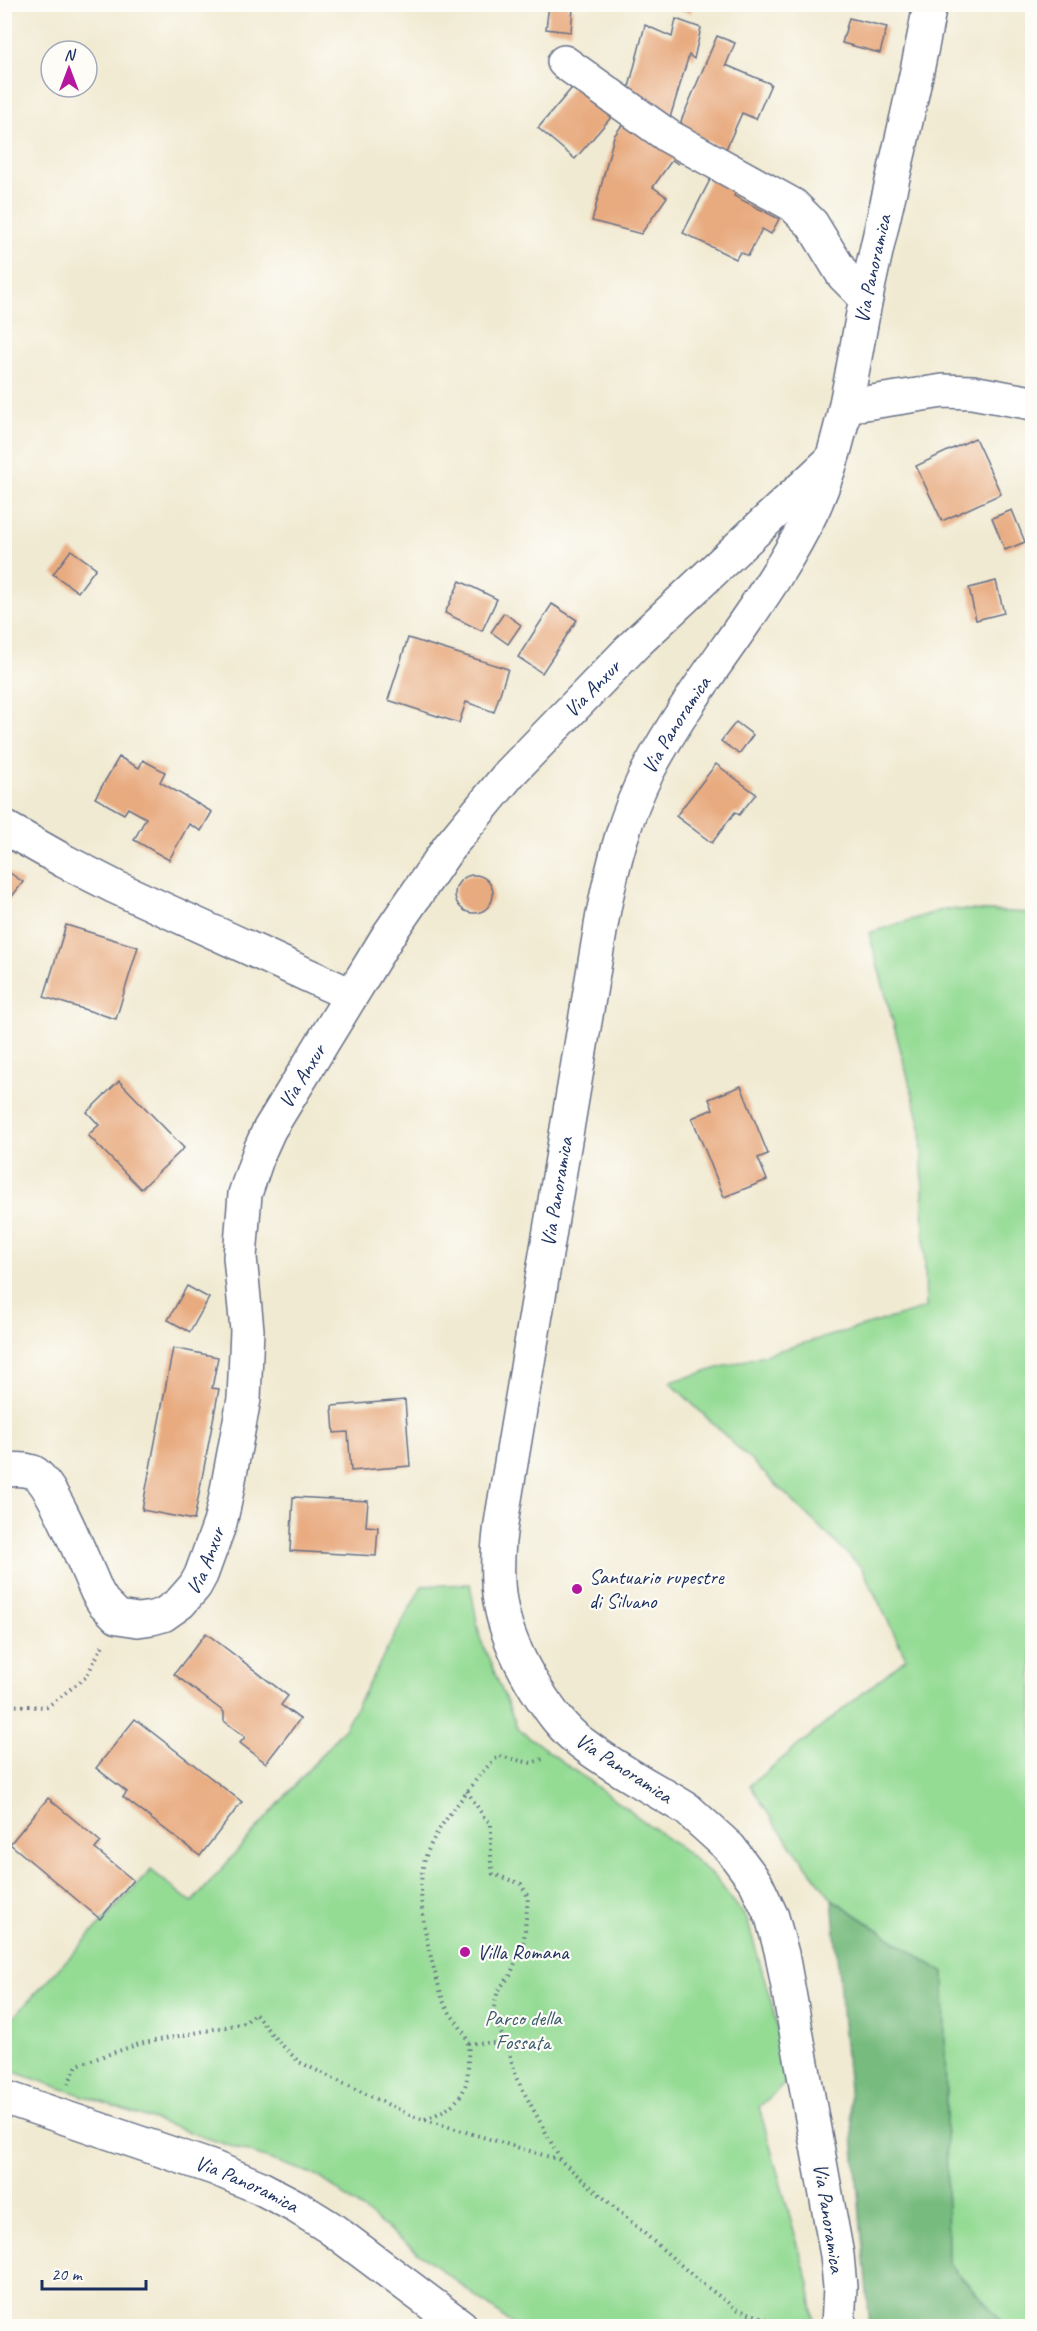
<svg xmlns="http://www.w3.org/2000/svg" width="1037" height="2331" font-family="Caveat,sans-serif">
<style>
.green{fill:#94db94;stroke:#588579;stroke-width:1.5}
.forest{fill:#77bb7e;stroke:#49756e;stroke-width:1.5}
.building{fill:#e8aa7f}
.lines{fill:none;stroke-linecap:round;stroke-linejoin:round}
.minor-casing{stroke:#667087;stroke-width:36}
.path{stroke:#667087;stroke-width:4;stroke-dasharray:1.5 4.5;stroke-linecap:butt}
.minor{stroke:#fff;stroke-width:33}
.poi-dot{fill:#b5179e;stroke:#fdfcf7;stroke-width:2}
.labels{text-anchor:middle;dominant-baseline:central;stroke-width:4.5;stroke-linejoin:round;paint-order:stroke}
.street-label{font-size:21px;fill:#1b2f5e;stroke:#fdfcf7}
.poi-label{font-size:21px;fill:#1b2f5e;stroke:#fdfcf7;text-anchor:start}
.park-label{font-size:21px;fill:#395a6c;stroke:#fdfcf7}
</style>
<rect width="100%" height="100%" fill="#fdfcf7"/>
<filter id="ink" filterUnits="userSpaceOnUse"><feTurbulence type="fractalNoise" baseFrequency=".0167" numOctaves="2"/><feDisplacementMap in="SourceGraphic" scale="12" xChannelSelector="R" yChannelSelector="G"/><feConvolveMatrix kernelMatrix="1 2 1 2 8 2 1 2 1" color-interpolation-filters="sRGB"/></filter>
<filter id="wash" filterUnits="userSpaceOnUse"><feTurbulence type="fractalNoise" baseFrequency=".008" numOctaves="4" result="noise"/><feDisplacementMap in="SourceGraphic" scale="24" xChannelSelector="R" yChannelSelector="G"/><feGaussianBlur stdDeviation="1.35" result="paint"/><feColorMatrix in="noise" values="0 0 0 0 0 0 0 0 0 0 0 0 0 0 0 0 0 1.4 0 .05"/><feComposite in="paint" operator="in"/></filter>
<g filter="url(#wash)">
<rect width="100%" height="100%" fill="#f1ead2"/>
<!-- green -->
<g class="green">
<polygon points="945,909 1032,913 1032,2326 1006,2326 948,2262 944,1973 832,1899 775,1824 750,1785 906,1658 862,1568 670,1382 926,1308 921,1126 869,933"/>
<polygon points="470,1584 480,1638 518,1729 686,1852 717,1880 747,1919 773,2008 788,2081 759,2107 809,2284 815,2326 515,2326 318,2176 5,2069 5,2026 151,1870 192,1903 343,1730 422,1586"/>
</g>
<!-- forest -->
<polygon class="forest" points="832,1899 944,1973 948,2262 1006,2326 870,2326"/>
<g id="blocks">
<!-- building -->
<g class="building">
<polygon points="549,4 568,4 568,8 573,8 571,32 546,29"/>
<polygon points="657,4 693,4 691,13"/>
<polygon points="849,18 887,27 880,53 842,43"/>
<polygon points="676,19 701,28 694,59 689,55 669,121 627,95 645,25 672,37"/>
<polygon points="717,36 735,43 726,65 771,84 756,119 742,113 726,149 684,131 681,121"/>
<polygon points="577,82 614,114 575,159 538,128"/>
<polygon points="627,118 683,157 678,164 672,160 653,187 667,197 641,234 592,221 614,136"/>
<polygon points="713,174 738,186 734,196 779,219 771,234 762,229 748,256 740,252 736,259 683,233"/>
<polygon points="975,438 1001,494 942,521 916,466"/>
<polygon points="1012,510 1025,542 1005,550 992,518"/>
<polygon points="71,550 96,568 78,592 53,574"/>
<polygon points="460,581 497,599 482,631 445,613"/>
<polygon points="996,581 1004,613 976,620 969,588"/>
<polygon points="552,604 577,620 542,673 518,657"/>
<polygon points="504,613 521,625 508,644 491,632"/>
<polygon points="408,638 508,669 494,712 466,702 459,723 388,700"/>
<polygon points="4,716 10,720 4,728"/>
<polygon points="736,722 753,735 739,754 721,741"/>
<polygon points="119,757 139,768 143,760 165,772 160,782 212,812 201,831 189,824 169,860 134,840 146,818 128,808 124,814 95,798"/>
<polygon points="716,764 756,794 739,815 735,812 712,843 676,816"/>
<polygon points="4,869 23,882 4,907"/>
<circle cx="474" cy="894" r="19"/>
<polygon points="66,925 138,947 116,1019 44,997"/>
<polygon points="119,1081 184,1148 141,1189 88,1135 99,1125 87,1112"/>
<polygon points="741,1086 768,1154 758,1158 767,1180 724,1197 692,1118 713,1109 709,1099"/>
<polygon points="187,1286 209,1298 190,1332 168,1320"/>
<polygon points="173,1348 218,1357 212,1388 219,1389 194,1520 142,1510"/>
<polygon points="405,1400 410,1466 351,1471 348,1432 334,1433 332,1406"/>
<polygon points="293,1497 368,1501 366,1526 378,1527 376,1556 290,1551"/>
<polygon points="206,1633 288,1696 281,1705 300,1719 266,1763 240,1743 245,1737 224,1721 224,1712 174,1674"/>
<polygon points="135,1719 242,1802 200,1856 123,1797 127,1792 96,1768"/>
<polygon points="48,1798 101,1842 95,1849 133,1880 100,1919 10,1844"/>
</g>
</g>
</g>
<g filter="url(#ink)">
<use href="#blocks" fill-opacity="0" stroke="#667087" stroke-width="1.5"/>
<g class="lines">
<!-- minor casing -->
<g class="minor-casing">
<g id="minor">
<polyline points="564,62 668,136 793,205 812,224 843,275 866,298"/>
<polyline points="846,406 943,391 972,392 1032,403"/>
<polyline points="4,827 64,861 115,887 351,995"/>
<path id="s1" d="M4,1471C13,1469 24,1469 33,1472C53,1482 86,1568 97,1592L103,1602L118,1617L138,1620L152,1618L163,1615L180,1603L195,1586L201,1575L220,1523L225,1501L244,1399L247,1330L240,1257L245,1194L260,1150L269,1130L389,934L449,847L510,773L636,643L826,465"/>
<path id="s2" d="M4,2097L214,2168L259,2187L297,2207L329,2227L461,2326"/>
<path id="s3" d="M838,2326L840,2287L837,2255L782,1954L772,1917L756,1883L730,1848L687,1809C653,1788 615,1769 583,1744C563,1730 549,1709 536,1689C497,1626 491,1583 503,1511L603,914C613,863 625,815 649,769C697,678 770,601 814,507C844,441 852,368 866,298C886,200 913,103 930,4"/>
</g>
</g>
<!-- path -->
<g class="path">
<polyline points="4,1705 47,1707 86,1677 103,1645"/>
<polyline points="467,1791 484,1817 491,1824 491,1862 493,1874 521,1884 528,1897 524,1940 510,1976 498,1990 492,2016 506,2043 517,2079 560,2159"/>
<polyline points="468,2043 506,2043"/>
<polyline points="68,2084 77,2065 139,2044 245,2023 255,2013 272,2035 299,2062 412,2116 560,2160 698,2280 736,2309 782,2324 805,2322"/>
<path d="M425,2119C455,2108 469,2095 468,2062C468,2056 469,2049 468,2044C465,2028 448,2015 443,2000C431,1961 412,1895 426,1856C433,1836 447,1817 460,1801C472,1785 483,1769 499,1756L531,1763L546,1758"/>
</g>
<!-- minor -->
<use href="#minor" class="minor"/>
</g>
</g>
<!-- markers -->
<g class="poi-dot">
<circle cx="577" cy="1589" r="6"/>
<circle cx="465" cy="1952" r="6"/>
</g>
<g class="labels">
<!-- street labels -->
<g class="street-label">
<text stroke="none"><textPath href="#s3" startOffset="2250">Via Panoramica</textPath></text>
<text stroke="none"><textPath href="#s1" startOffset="1306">Via Anxur</textPath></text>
<text stroke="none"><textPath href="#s3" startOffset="1746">Via Panoramica</textPath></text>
<text stroke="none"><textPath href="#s1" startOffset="820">Via Anxur</textPath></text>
<text stroke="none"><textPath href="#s3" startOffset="1260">Via Panoramica</textPath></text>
<text stroke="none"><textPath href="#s1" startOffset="316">Via Anxur</textPath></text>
<text transform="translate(624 1768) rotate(33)">Via Panoramica</text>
<text stroke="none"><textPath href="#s2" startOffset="258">Via Panoramica</textPath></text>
<text transform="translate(829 2218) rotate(81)">Via Panoramica</text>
</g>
<!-- poi labels -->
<g class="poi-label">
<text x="589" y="1577">Santuario rupestre<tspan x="589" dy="24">di Silvano</tspan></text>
<text x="477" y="1952">Villa Romana</text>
</g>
<!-- park labels -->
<g class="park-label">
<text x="523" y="2018">Parco della<tspan x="523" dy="24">Fossata</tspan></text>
</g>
</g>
<!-- margin -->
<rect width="1037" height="2331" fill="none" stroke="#fdfcf7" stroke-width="24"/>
<!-- north arrow -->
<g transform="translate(69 69)"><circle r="28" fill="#fdfcf7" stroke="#a3aaba" stroke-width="1.5"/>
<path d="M0-4.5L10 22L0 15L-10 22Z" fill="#b5179e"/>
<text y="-9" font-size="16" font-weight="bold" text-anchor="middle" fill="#1b2f5e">N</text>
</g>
<!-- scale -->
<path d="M42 2280v9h104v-9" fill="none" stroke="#1b2f5e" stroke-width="3"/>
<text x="51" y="2280" font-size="18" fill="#1b2f5e" stroke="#fdfcf7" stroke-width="4.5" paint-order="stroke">20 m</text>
</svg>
